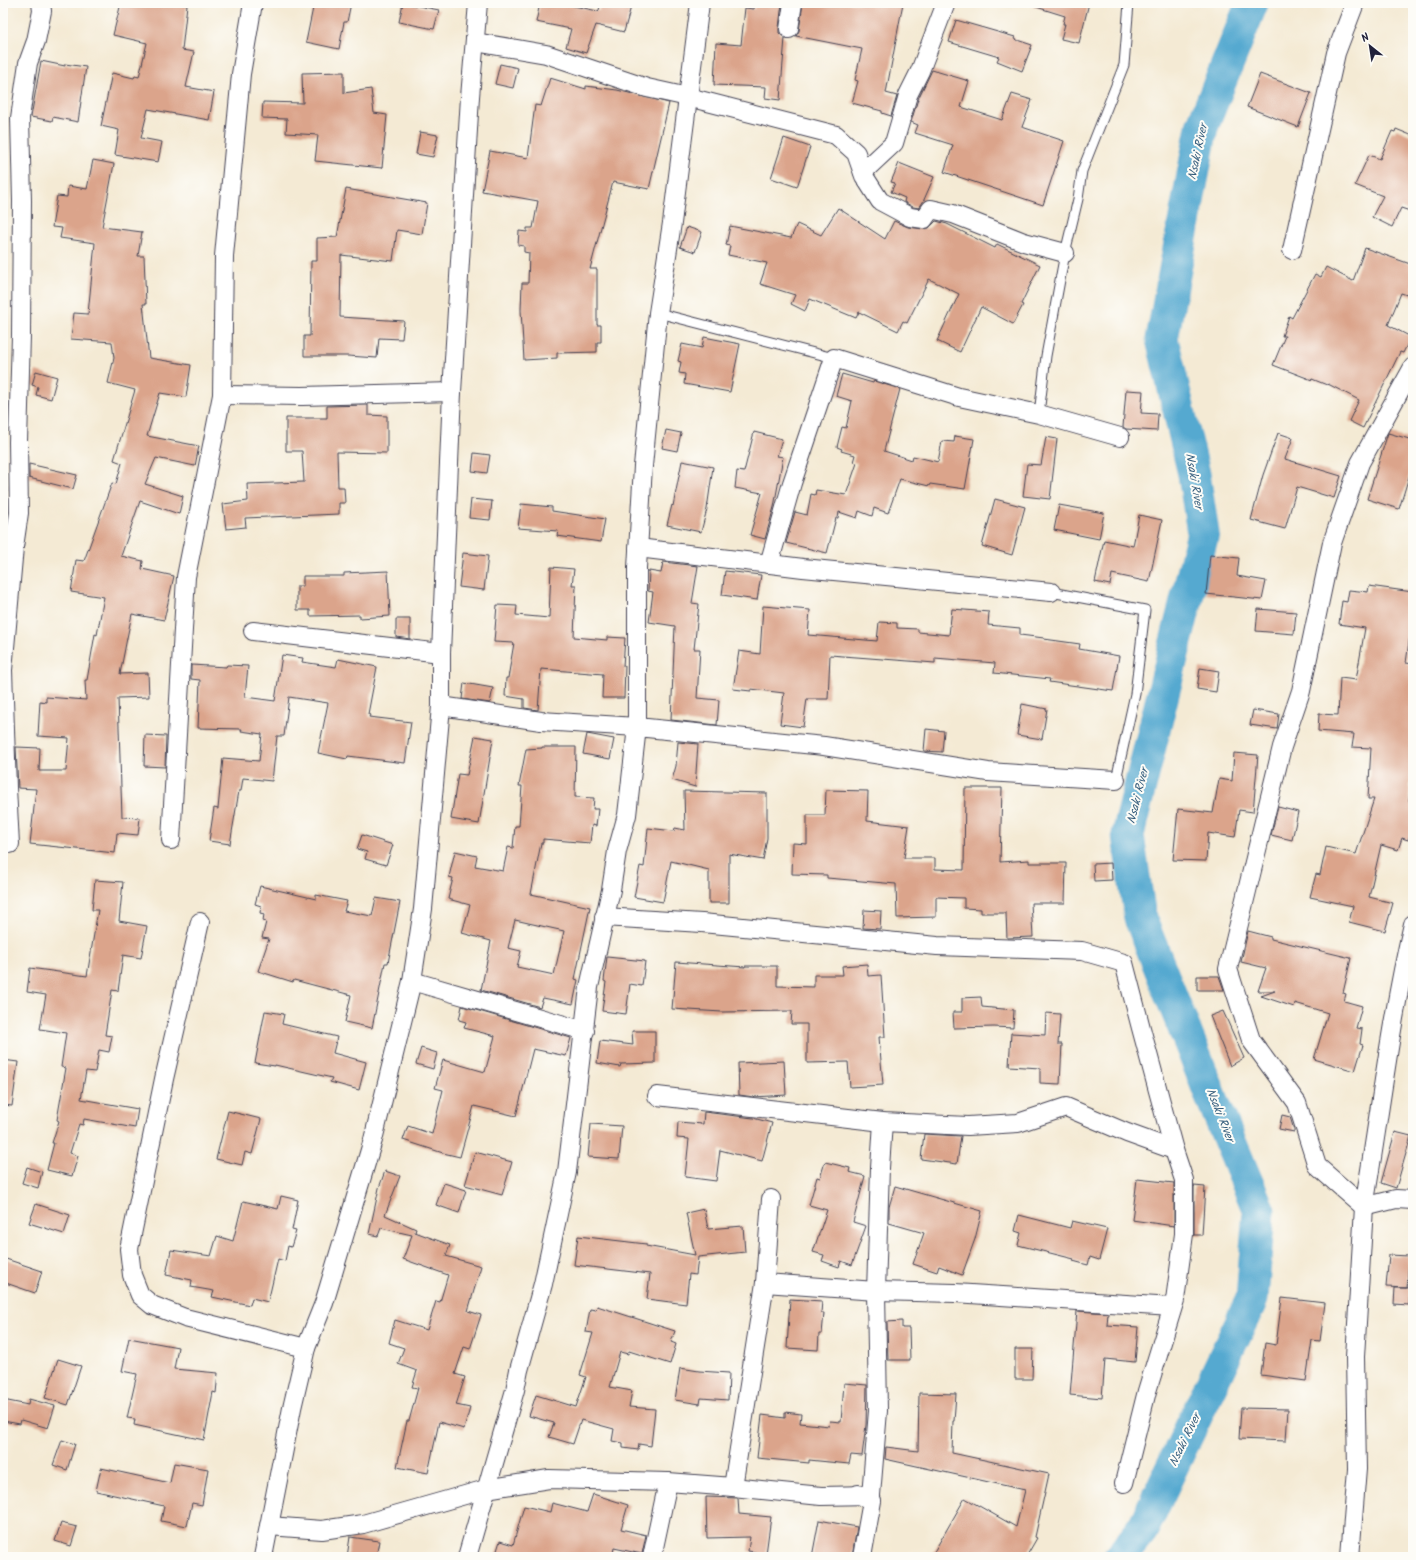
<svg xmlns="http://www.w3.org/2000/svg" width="1416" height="1560" font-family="Kalam,sans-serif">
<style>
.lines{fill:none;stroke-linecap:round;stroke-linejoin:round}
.river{stroke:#54a9d0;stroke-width:33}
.building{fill:#dba48b;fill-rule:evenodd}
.lane-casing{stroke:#424052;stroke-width:11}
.street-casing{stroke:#424052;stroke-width:20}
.lane{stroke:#fff;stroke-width:9}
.street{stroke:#fff;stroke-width:18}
.labels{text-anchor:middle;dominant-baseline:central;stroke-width:4;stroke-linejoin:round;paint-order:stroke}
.water-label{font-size:12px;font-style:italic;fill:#385f7e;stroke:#fdfcf7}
</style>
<rect width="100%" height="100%" fill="#fdfcf7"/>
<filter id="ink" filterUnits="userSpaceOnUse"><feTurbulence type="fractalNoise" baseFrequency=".025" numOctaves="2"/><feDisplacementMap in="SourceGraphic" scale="8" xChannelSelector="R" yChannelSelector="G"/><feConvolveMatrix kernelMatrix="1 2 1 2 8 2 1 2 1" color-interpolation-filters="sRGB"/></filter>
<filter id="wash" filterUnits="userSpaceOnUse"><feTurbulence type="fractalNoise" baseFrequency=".012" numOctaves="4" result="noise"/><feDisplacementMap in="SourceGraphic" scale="16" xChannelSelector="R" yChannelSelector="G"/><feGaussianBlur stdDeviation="0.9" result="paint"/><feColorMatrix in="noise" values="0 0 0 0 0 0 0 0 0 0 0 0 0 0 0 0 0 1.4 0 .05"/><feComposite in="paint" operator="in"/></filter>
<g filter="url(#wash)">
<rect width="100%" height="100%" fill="#f4ead4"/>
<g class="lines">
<!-- river -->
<polyline class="river" points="1120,1557 1142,1530 1252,1299 1259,1211 1213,1101 1140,918 1128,835 1203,533 1194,474 1162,339 1202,127 1252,3"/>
</g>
<g id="blocks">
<!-- building -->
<g class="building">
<polygon points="121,3 171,3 187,5 182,50 194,52 186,87 214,92 209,120 148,109 141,138 162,142 158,162 115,155 119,130 101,126 112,73 134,78 135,76 139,77 147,43 113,35"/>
<polygon points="314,3 351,3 347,22 344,22 339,49 306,42"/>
<polygon points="403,3 439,10 434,29 399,22"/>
<polygon points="540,3 559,3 598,11 599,10 601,3 632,3 624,32 596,25 586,53 566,47 571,29 536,22"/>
<polygon points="755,3 782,3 779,28 779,33 785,38 780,100 765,98 766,87 714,85 716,43 741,45 745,8 754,9"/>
<polygon points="803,3 903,3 886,93 897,96 891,116 882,113 882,111 852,103 858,81 855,80 862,49 796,36 799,31"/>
<polygon points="1034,3 1089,3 1079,43 1061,39 1065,24 1063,24 1065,16 1033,6"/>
<polygon points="956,20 1015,37 1014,39 1032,45 1022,71 997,61 999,57 949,42"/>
<polygon points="41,61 65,66 65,64 86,67 78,122 53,117 52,121 31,117"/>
<polygon points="500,64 518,68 513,88 495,84"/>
<polygon points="932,70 969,81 961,107 1002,120 1012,94 1032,100 1022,127 1064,141 1043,205 944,172 953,145 915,133 918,125 911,122 918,99"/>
<polygon points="344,72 344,93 371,89 374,113 387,115 382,168 315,161 318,135 286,133 287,119 262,118 263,102 303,103 302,73"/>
<polygon points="1260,74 1311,93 1298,127 1247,107"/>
<polygon points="550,78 586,89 586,86 617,90 669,103 649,189 613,182 590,269 597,269 597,325 601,325 601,342 597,342 597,352 557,353 557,358 524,360 521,310 522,283 528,283 529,253 524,252 524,246 518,245 519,231 527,232 527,228 533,228 538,201 482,191 490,151 528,158 535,105 541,106"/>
<polygon points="1396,129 1413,136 1413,212 1401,208 1392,227 1372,217 1383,196 1355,185 1369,155 1380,159 1392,131 1395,132"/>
<polygon points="420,132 438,135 433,157 416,154"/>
<polygon points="784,138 810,147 797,187 771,178"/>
<polygon points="93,160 114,164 102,227 142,232 138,256 144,256 146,304 143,304 149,358 191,365 186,397 160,393 147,436 199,446 195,466 156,458 145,484 183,496 179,514 140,501 121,556 143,561 142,569 174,576 164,620 132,614 127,638 120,674 148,673 149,697 118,698 122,817 140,818 138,835 117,833 115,853 30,844 36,789 18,788 16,747 40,748 39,771 66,771 69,738 38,736 40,701 46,702 46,697 86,700 85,680 87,680 95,634 97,635 104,597 71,592 76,560 84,561 112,483 116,484 122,463 114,460 135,390 108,383 114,358 112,342 71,339 74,313 88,314 95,243 60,238 62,228 52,227 57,196 67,197 68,186 87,189"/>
<polygon points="899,163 934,177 923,202 919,208 913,207 904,202 905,198 891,192 895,183 891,182"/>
<polygon points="346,189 427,203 422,234 397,230 393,261 341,255 340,317 404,321 402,339 379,338 377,358 348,356 304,356 304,336 310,336 311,261 317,261 317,238 337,237"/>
<polygon points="838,208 885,239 894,221 908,227 923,229 929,228 936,221 947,224 995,248 997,244 1040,265 1021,304 1023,305 1013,324 981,307 960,352 937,341 959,294 929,279 907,323 903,321 898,331 859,312 856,318 810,299 805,311 791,304 795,295 760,284 767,263 728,255 730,246 726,245 730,226 791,238 797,224 821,235"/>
<polygon points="687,227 702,232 695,252 680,247"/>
<polygon points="1365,248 1413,265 1413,297 1401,293 1388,325 1411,337 1403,353 1400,352 1363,428 1349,421 1359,400 1328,384 1327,385 1312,379 1312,380 1273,365 1285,336 1282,336 1289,316 1292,318 1315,274 1321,277 1326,267 1353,281"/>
<polygon points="704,337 740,344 730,392 684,384 685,374 679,373 681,362 678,361 682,344 702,348"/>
<polygon points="36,371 57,377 51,399 36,395 38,387 32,385"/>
<polygon points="842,374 873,383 874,381 900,389 884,451 912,460 913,456 938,462 942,441 954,442 955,436 974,439 965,489 930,484 929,486 900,479 888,513 874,508 872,516 859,511 857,518 839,512 838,518 836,518 827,553 786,543 795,512 807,515 811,494 815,495 816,490 846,495 857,463 853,462 855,455 841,451 842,449 837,447 842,427 846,428 852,401 836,396"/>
<polygon points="1126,390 1143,391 1141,413 1158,414 1157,431 1126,429 1123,427"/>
<polygon points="368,405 368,415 387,416 387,453 337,452 338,487 344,487 345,503 339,503 339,514 245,518 246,527 226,529 223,504 248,501 247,484 304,482 302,451 286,451 286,418 327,418 327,406"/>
<polygon points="666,430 681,433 677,451 662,448"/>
<polygon points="754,432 782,439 777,456 783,457 774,507 765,539 750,535 762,493 735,488 737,471 744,472"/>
<polygon points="1278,433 1293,438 1285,459 1341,476 1334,498 1297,487 1285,529 1251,520 1263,475"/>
<polygon points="1388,433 1413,440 1413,471 1411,470 1399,509 1367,499"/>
<polygon points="1046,437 1057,439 1050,499 1023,496 1027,464 1041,465"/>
<polygon points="474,453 490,455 487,473 472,471"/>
<polygon points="682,461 713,467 707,509 701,532 667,525 672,505 673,506"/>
<polygon points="29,464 77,475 73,489 29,478"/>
<polygon points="471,499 492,501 490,520 469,518"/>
<polygon points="995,499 1025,507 1012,555 982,546"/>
<polygon points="521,504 552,507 552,511 605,519 601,542 557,536 558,531 518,528"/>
<polygon points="1059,505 1104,513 1099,539 1054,530"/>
<polygon points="1139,515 1162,520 1149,582 1112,574 1110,585 1095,582 1104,540 1133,546"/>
<polygon points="463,553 488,556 484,590 459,587"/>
<polygon points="1210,555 1239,558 1237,576 1266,581 1262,600 1206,594"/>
<polygon points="663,562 698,566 692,603 699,604 694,649 700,649 697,698 719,700 717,725 671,720 675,626 649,622 653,592 648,591 649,571 661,573"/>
<polygon points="551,567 574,569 572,585 576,585 574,637 607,640 607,637 625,638 623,666 625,666 624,698 602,698 603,674 541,669 538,710 524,708 524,699 505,696 506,678 508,678 514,643 494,642 497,605 517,606 516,615 549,618"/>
<polygon points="388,571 390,616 360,618 360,615 310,616 310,610 297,610 297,586 303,586 303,576 344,576 344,573"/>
<polygon points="725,571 761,575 757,600 722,595"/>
<polygon points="1369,586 1413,592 1413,613 1406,663 1413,664 1413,746 1409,801 1413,802 1413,826 1408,840 1402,838 1398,850 1381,845 1369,897 1393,903 1385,931 1349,922 1353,906 1310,897 1316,874 1320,875 1326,847 1356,854 1374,799 1368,799 1371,748 1352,747 1354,734 1318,731 1319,714 1338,715 1340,678 1356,680 1365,628 1339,624 1342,601 1347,602 1349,590 1368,592"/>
<polygon points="763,606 810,610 808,635 877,641 879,622 897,623 897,628 918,629 918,632 949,635 952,609 989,612 988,625 1020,628 1020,635 1044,638 1044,639 1080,644 1079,649 1119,656 1113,691 1049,682 1050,679 994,673 995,663 935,658 935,663 830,655 828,699 807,699 803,727 780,724 784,693 751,689 751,691 733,689 739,651 760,654"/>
<polygon points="1258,609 1296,612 1294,634 1256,631"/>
<polygon points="396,619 410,619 410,639 396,637"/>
<polygon points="282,655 303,658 302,662 336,667 338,659 377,667 368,714 370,715 369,717 411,722 405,763 348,756 347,759 318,753 328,703 289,697 284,736 277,736 272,781 243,778 241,791 239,791 230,844 209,841 214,808 218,809 223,758 259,761 262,734 241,731 242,729 198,728 200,680 191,679 191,665 226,667 227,665 248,666 245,697 275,701"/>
<polygon points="1200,668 1219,671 1216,692 1197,689"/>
<polygon points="464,683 493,688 490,703 462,699"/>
<polygon points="1022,704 1047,709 1042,739 1017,735"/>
<polygon points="1253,710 1279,714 1277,729 1250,725"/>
<polygon points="926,729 944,731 942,752 924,751"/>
<polygon points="587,734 614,739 610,759 583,754"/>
<polygon points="145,735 166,736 165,767 144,766"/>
<polygon points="475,736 493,739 479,824 451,819 458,774 467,775"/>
<polygon points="678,742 698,744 695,787 672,780 676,766"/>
<path d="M542,747H576L575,797L594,798L593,809H598L596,826L592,825L590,843L543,839V843H541L531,894L590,907L575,979L578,980L573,1004L543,998L540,1007L481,990L491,941L462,933L470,905L448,899L453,878L449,877L455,851L477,856L475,866L503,871L508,847L513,848L515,826H519L522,786H519L526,749L542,748ZM515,920L564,931L554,975L517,967L521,951L508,948Z"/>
<polygon points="1234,753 1258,755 1253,812 1239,810 1235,837 1208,833 1206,861 1173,860 1178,809 1213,813 1219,779 1232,781"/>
<polygon points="965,788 1002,788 1000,862 1029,860 1029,863 1066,863 1065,903 1031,903 1033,937 1007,938 1006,913 981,913 981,909 964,908 964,898 936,897 936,917 897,918 896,884 827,878 827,875 792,874 793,843 807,844 807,815 825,815 826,790 868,791 867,821 909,826 904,858 935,858 935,869 964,870"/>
<polygon points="684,791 767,793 767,838 763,860 729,854 729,903 709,903 709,870 671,861 663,902 634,897 640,866 644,867 648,828 674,831 675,828 685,830"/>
<polygon points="1278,807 1298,812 1292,840 1271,835"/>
<polygon points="362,835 393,845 386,865 365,859 367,852 357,849"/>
<polygon points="1111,863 1112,880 1094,881 1093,864"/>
<polygon points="95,880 123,882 119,921 147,926 141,958 123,955 118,991 112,990 105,1035 112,1036 109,1052 99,1050 95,1072 86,1071 81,1099 138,1109 135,1128 84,1119 83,1125 79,1124 70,1153 78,1156 72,1176 47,1170 54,1143 52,1143 59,1121 57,1120 66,1068 61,1067 66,1033 40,1029 46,995 27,992 30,968 87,976 98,910 92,910"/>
<polygon points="260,886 316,899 316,895 347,901 344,911 372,916 376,898 400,902 388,963 385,963 372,1028 345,1022 351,995 294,980 293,982 258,971 269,939 262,938 266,922 263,921 264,914 260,913 261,906 255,904"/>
<polygon points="864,910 881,911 880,929 863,928"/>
<polygon points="1248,931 1271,937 1271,939 1351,958 1343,993 1346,994 1344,1001 1362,1006 1356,1028 1362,1029 1360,1044 1363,1045 1355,1071 1314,1059 1328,1013 1295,1003 1294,1007 1261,996 1275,991 1258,991 1266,968 1241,962"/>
<polygon points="607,957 645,961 642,986 630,984 626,1014 602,1011 606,982 604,981"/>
<polygon points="676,962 745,967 745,966 777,966 777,986 814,987 814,975 843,975 842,966 867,964 868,976 881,975 885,1037 879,1037 883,1085 850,1087 848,1062 807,1063 807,1024 791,1024 792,1011 722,1012 672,1009"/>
<polygon points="1197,976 1219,976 1224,990 1197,990"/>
<polygon points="981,997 982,1007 1014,1010 1013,1028 994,1027 954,1028 953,1012 962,1012 962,998"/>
<polygon points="462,1006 571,1038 566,1056 533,1049 516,1116 474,1106 460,1157 443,1153 403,1140 408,1126 432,1134 443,1090 435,1088 443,1060 485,1072 495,1036 464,1028 466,1022 459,1020"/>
<polygon points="265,1011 284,1014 282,1024 337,1037 333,1053 366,1062 359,1090 330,1082 332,1078 275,1065 275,1066 255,1063"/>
<polygon points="1223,1011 1244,1058 1230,1066 1210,1016"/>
<polygon points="1046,1013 1060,1014 1058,1044 1062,1044 1060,1084 1040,1083 1040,1068 1009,1066 1011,1033 1045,1035"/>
<polygon points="632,1031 655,1031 655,1063 621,1064 620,1067 597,1063 600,1041 633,1045"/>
<polygon points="421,1048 437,1053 433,1069 416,1064"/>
<polygon points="3,1060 18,1062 12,1106 3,1105"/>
<polygon points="784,1061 786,1095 754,1097 739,1095 738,1063"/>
<polygon points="228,1111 261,1119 252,1154 245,1152 242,1165 216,1159"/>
<polygon points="704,1112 753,1118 772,1123 762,1161 720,1150 716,1181 685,1177 689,1139 677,1138 678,1122 703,1124"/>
<polygon points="1282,1115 1290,1117 1294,1130 1294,1132 1279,1129"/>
<polygon points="591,1124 622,1126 619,1159 588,1157"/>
<polygon points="1395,1132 1411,1136 1396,1188 1381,1183"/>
<polygon points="924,1134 961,1136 957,1164 921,1159"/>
<polygon points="475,1152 512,1162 502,1195 465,1185"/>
<polygon points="825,1162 850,1168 849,1172 865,1176 853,1222 866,1226 852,1265 841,1261 839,1267 822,1261 824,1255 813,1252 827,1210 809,1205 817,1177 820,1178"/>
<polygon points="27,1167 42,1172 38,1188 22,1183"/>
<polygon points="385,1171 400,1176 385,1215 416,1229 415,1232 450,1245 446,1256 481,1266 468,1311 481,1315 470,1349 464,1347 455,1374 465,1377 456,1405 470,1408 464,1429 439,1422 428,1473 397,1467 407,1421 409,1421 418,1388 412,1387 417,1371 398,1364 404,1348 389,1343 395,1320 427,1330 436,1301 440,1302 448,1275 403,1259 412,1235 381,1228 378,1236 369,1234 379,1188"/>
<polygon points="1137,1179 1174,1183 1174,1226 1132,1220"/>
<polygon points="444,1183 466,1190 459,1213 436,1205"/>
<polygon points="895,1186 982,1211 975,1239 962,1275 939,1266 937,1272 913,1264 924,1233 889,1223 889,1207"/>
<polygon points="1194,1186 1205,1187 1202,1235 1194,1235"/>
<polygon points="281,1196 298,1200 292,1230 296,1231 291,1247 288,1246 285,1261 278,1259 268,1302 252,1298 250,1305 212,1297 214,1291 191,1287 192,1280 166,1275 171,1250 211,1256 217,1236 233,1241 243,1201 278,1209"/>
<polygon points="36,1204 70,1215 64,1234 29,1223"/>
<polygon points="704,1209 708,1229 743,1226 745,1252 698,1257 696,1275 689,1274 686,1304 647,1299 650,1274 574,1265 578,1236 646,1244 646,1246 695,1255 686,1213"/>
<polygon points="1019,1215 1070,1228 1072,1221 1107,1229 1099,1260 1090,1257 1088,1265 1073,1261 1074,1259 1018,1245 1021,1233 1015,1231"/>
<polygon points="1389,1255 1409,1256 1407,1288 1386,1287"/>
<polygon points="3,1258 42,1271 35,1293 3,1282"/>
<polygon points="1395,1288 1410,1288 1409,1305 1394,1304"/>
<polygon points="1282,1298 1325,1303 1320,1341 1312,1340 1306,1381 1261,1375 1265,1343 1276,1345"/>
<polygon points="790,1299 822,1301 821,1313 824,1313 822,1334 819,1334 818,1350 787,1348"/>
<polygon points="597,1306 675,1331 671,1342 676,1344 670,1364 629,1351 628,1354 620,1352 610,1387 632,1391 629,1407 655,1409 651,1446 639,1444 638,1450 623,1448 623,1443 612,1441 614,1429 581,1420 573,1444 549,1437 554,1423 529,1416 536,1395 576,1407 586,1377 580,1375 593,1333 586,1332 590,1309 596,1310"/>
<polygon points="1077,1311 1108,1313 1107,1325 1138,1327 1135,1362 1105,1359 1102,1398 1070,1395"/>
<polygon points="902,1321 902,1328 909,1328 910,1360 888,1360 887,1322"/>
<polygon points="129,1338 178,1347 174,1369 218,1373 216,1393 213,1392 204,1440 134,1425 135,1419 127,1418 137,1374 122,1371"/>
<polygon points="1015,1349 1033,1349 1032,1379 1015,1379"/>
<polygon points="58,1359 81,1366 68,1405 45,1398"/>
<polygon points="680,1368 699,1371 729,1373 728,1400 701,1398 700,1404 675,1400"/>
<polygon points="844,1383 867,1385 866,1425 862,1456 851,1455 849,1464 809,1460 809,1463 757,1458 762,1415 785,1418 785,1412 801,1414 800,1423 829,1426 830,1421 841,1422"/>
<polygon points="919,1393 956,1394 954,1421 953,1421 952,1453 1049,1474 1035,1537 1037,1538 1026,1557 931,1557 965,1498 1016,1527 1025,1490 885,1459 886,1447 918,1451"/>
<polygon points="29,1399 55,1406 48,1428 21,1420 20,1424 3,1421 3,1400 28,1405"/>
<polygon points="1241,1408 1288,1409 1286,1441 1239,1439"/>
<polygon points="62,1440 75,1444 67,1470 53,1465"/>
<polygon points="174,1463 208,1469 202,1505 192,1503 187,1526 161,1521 164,1506 96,1491 101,1468 170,1483"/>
<polygon points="593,1494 628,1505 621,1529 646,1535 642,1554 614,1548 612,1557 495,1557 500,1541 513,1545 524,1506 550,1512 552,1503 587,1512"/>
<polygon points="706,1497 738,1498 739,1514 771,1517 766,1554 748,1551 750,1537 707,1538"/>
<polygon points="819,1520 857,1527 852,1557 812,1557"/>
<polygon points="61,1523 77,1527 71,1546 55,1541"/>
<polygon points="350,1537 379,1541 376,1557 347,1557"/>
</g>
</g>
</g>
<g filter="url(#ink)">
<use href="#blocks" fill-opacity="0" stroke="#424052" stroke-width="1"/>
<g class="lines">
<!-- lane casing -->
<g class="lane-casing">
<g id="lane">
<polyline points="658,313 834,358"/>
<polyline points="1039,414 1046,356 1065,253 1078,199 1082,171 1124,65 1129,3"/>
<polyline points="1051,592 1145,610 1135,694 1116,780"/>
</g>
</g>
<!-- street casing -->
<g class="street-casing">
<g id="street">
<polyline points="789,29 793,3"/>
<polyline points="475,42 546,54 647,88 688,97 836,135 856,153 864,176 880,201 910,217 924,219 931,209 953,214 1024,242 1065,253"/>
<polyline points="863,172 894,143 908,95 920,71 946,3"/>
<polyline points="1292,250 1336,53 1355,3"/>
<polyline points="222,395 302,396 452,392"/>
<polyline points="638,548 803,568 1051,592"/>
<polyline points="769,564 792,483 834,358 959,397 1039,414 1120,437"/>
<polyline points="253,631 441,653"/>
<polyline points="441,706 541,721 637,727 824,746 988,772 1116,780"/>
<polyline points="171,840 186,577 222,395 224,256 241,74 253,3"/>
<polyline points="10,844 7,788 3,670 14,547 19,513 18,442 21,335 22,201 20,118 28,63 36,41 42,11 41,3"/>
<polyline points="604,917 702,923 937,946 1082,951 1124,963 1141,1028 1174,1150"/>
<polyline points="200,922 164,1079 129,1249 132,1275 140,1295 152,1305 185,1318 306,1348"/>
<polyline points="412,981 585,1031"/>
<polyline points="657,1096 883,1122 968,1126 1018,1123 1066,1107 1127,1133 1174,1150 1184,1180 1184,1234 1175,1300 1147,1391 1124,1483"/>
<polyline points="1364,1207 1317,1166 1297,1103 1251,1040 1228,969 1282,747 1301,691 1332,543 1360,463 1413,367"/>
<path d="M1364,1207C1380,1113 1391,1017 1413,924"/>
<polyline points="765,1283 876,1291 955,1293 1172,1307"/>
<polyline points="733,1487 765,1283 771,1199"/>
<polyline points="858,1494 872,1501 862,1557"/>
<polyline points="269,1526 322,1530 363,1524 486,1489 549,1479 668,1482 733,1487 821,1496 871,1495 878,1411 876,1291 880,1168 883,1122"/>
<polyline points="263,1557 292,1408 306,1348 324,1303 373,1140 412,981 423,909 441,706 441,653 452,392 470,97 478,3"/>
<polyline points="467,1557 515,1390 519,1370 543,1284 567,1172 589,987 611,890 617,851 627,815 637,727 637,568 643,466 658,313 672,223 700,3"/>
<polyline points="652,1557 668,1482"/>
<polyline points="1350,1557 1357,1469 1355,1357 1364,1207 1396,1199 1413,1200"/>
</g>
</g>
<!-- lane -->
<use href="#lane" class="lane"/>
<!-- street -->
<use href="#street" class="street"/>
</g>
</g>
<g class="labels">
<!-- water labels -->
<g class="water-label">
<text transform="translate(1198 152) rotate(-78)">Nsaki River</text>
<text transform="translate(1194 481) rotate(80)">Nsaki River</text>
<text transform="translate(1138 796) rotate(-76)">Nsaki River</text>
<text transform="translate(1220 1115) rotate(68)">Nsaki River</text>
<text transform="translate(1185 1440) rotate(-64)">Nsaki River</text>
</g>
</g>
<!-- margin -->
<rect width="1416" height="1560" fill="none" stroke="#fdfcf7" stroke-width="16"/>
<!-- north arrow -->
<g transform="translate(1370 46) rotate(330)" stroke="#fdfcf7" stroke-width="3" paint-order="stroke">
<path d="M0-3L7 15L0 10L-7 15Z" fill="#22223b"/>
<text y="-6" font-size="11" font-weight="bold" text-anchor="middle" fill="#22223b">N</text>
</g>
</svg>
